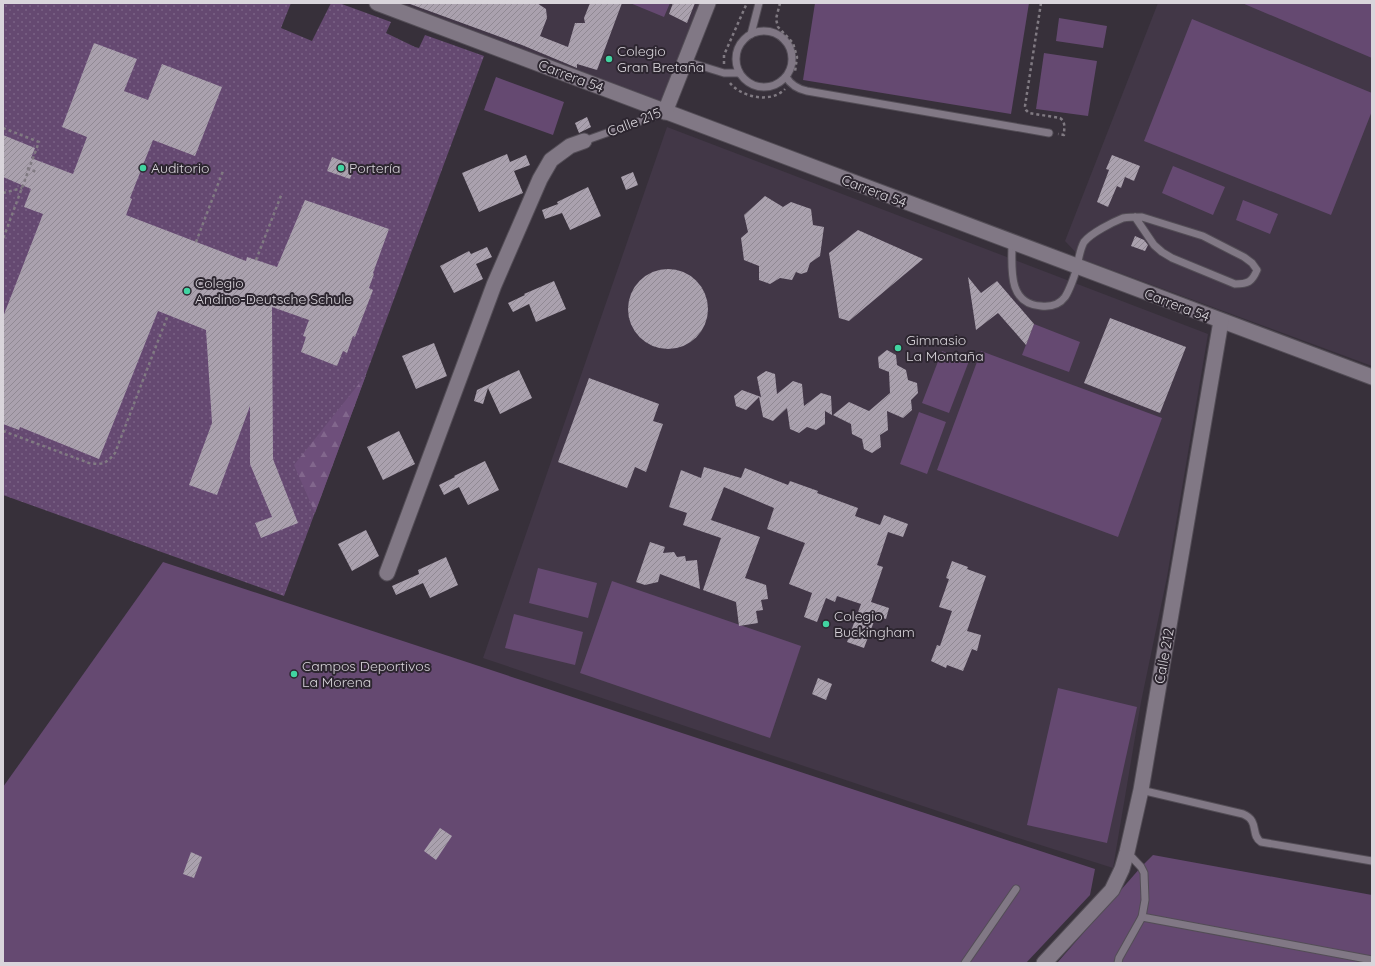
<svg xmlns="http://www.w3.org/2000/svg" width="1375" height="966" font-family="Quicksand,sans-serif">
<style>
.built{fill:#423747}
.grass{fill:url(#grass-dots)}
.forest{fill:url(#forest-firs)}
.garden{fill:#654971}
.building{fill:url(#building-hatch)}
.lines{fill:none;stroke-linecap:round;stroke-linejoin:round}
.lane-casing{stroke:#534d56;stroke-width:9}
.street-casing{stroke:#534d56;stroke-width:17}
.path{stroke:#807a82;stroke-width:2.5;stroke-dasharray:3 3;stroke-linecap:butt}
.lane{stroke:#817885;stroke-width:7}
.street{stroke:#817885;stroke-width:15}
.poi-dot{fill:#41d4a1;stroke:#2d2630;stroke-width:1.5}
.labels{text-anchor:middle;dominant-baseline:central;stroke-width:4;stroke-linejoin:round;paint-order:stroke}
.poi-label{font-size:14px;fill:#d9d5db;stroke:#2d2630;text-anchor:start}
.street-label{font-size:14px;fill:#d9d5db;stroke:#2d2630}
</style>
<defs>
<pattern id="grass-dots" width="8" height="8" patternUnits="userSpaceOnUse"><rect width="8" height="8" fill="#654971"/><path d="M2 2h.1M6 6h.1" fill="none" stroke="#7a6285" stroke-width="1.8" stroke-linecap="round"/></pattern>
<pattern id="forest-firs" width="22" height="20" patternUnits="userSpaceOnUse"><rect width="22" height="20" fill="#6e4f7b"/><path d="M5 1l3.5 6h-7zM16 11l3.5 6h-7z" fill="#82678d"/></pattern>
<pattern id="building-hatch" width="6" height="6" patternUnits="userSpaceOnUse"><rect width="6" height="6" fill="#aaa1ae"/><path d="M-1 1l2-2M0 6l6-6M5 7l2-2" fill="none" stroke="#908993"/></pattern>
</defs>
<rect width="100%" height="100%" fill="#37303a"/>
<!-- built -->
<g class="built">
<polygon points="390,3 703,3 663,107"/>
<polygon points="1158,3 1372,3 1372,366 1082,259 1065,241"/>
<polygon points="667,127 1208,334 1167,577 1141,702 1113,868 1012,836 483,658"/>
</g>
<!-- grass -->
<polygon class="grass" points="3,3 291,3 281,28 312,41 331,3 339,3 391,22 386,33 415,47 419,48 425,35 484,56 284,596 3,495"/>
<!-- forest -->
<polygon class="forest" points="366,375 315,513 294,465"/>
<!-- garden -->
<g class="garden">
<polygon points="630,3 670,3 664,17"/>
<polygon points="815,3 1029,3 1011,114 803,80"/>
<polygon points="1242,3 1372,3 1372,58"/>
<polygon points="1059,18 1107,26 1103,48 1056,41"/>
<polygon points="1192,19 1372,93 1372,111 1331,215 1144,141"/>
<polygon points="1044,53 1097,61 1088,116 1036,109"/>
<polygon points="496,77 564,102 553,135 484,110"/>
<polygon points="1173,166 1225,187 1213,215 1162,193"/>
<polygon points="1243,200 1278,214 1270,234 1236,220"/>
<polygon points="1034,324 1080,342 1069,372 1022,355"/>
<polygon points="942,351 969,361 949,413 922,403"/>
<polygon points="981,351 1162,418 1118,537 937,470"/>
<polygon points="919,412 946,422 927,474 900,464"/>
<polygon points="163,562 1095,869 1090,895 1026,963 3,963 3,787"/>
<polygon points="538,568 597,583 588,618 529,603"/>
<polygon points="612,581 801,646 770,738 580,673"/>
<polygon points="514,614 583,632 575,665 505,648"/>
<polygon points="1058,688 1137,707 1107,843 1027,825"/>
<polygon points="1153,855 1372,895 1372,963 1057,963 1141,867"/>
</g>
<!-- building -->
<g class="building">
<polygon points="411,3 537,3 546,9 547,18 540,36 568,47 575,23 585,23 584,18 590,3 622,3 597,70 577,64 577,68 522,45 410,4"/>
<polygon points="673,3 695,3 687,23 669,14"/>
<polygon points="94,43 137,59 124,91 148,100 162,64 222,87 195,156 153,140 130,198 132,199 126,215 246,261 247,257 277,267 305,200 389,229 373,273 374,274 369,288 373,290 355,337 353,336 347,353 343,351 337,366 301,352 306,337 303,336 309,320 272,307 273,459 298,523 261,538 255,523 272,517 250,464 250,406 217,495 189,485 212,423 206,330 158,311 99,459 20,427 19,430 3,424 3,317 43,214 24,207 31,189 3,177 3,135 35,148 31,158 73,174 87,137 62,127"/>
<polygon points="587,117 591,127 579,133 575,123"/>
<polygon points="507,154 510,162 526,155 530,165 514,171 523,193 479,212 462,173"/>
<polygon points="1112,155 1140,166 1134,181 1125,177 1121,188 1117,186 1108,207 1097,202 1109,170 1106,169"/>
<polygon points="332,157 355,166 350,179 327,171"/>
<polygon points="633,172 638,185 626,190 621,177"/>
<polygon points="588,187 601,216 570,230 562,213 545,219 542,210 558,204 557,202"/>
<polygon points="765,196 783,207 791,202 811,209 813,225 824,227 820,256 810,263 807,272 801,274 796,272 792,280 780,278 770,284 759,280 759,266 744,260 741,238 748,232 744,215"/>
<polygon points="858,230 923,259 849,321 839,318 829,253"/>
<polygon points="1135,236 1144,240 1148,245 1145,251 1131,246"/>
<polygon points="487,247 492,257 476,264 483,279 454,293 440,266 469,251 471,254"/>
<circle cx="668" cy="309" r="40"/>
<polygon points="968,277 981,293 997,281 1034,324 1026,345 998,313 976,330"/>
<polygon points="554,281 566,309 536,322 529,304 513,312 508,303 525,295 524,294"/>
<polygon points="1110,318 1186,347 1160,413 1084,383"/>
<polygon points="434,343 447,376 416,389 402,356"/>
<polygon points="887,350 896,355 897,365 906,370 908,380 917,383 918,393 911,400 912,410 903,418 887,411 888,430 880,435 881,447 872,453 864,449 862,439 852,434 851,424 833,415 849,402 869,411 890,393 889,372 879,368 878,357"/>
<polygon points="519,370 532,398 500,414 488,388 483,404 474,401 477,390"/>
<polygon points="766,371 775,374 777,394 793,381 802,384 804,406 821,393 831,396 832,415 825,411 825,424 816,430 807,427 799,433 790,429 787,408 773,421 763,417 759,397 746,410 736,406 734,396 742,390 761,397 757,377"/>
<polygon points="589,378 659,404 653,421 663,424 646,472 635,467 627,488 558,462"/>
<polygon points="399,431 415,464 383,480 367,447"/>
<polygon points="485,461 499,490 468,505 459,487 444,495 439,485 455,477 454,476"/>
<polygon points="704,467 741,478 745,468 788,485 790,481 818,491 817,493 858,508 855,516 880,525 884,515 908,524 903,537 888,532 877,565 883,567 871,602 889,608 886,619 876,616 864,648 847,642 861,604 837,596 835,602 826,598 817,622 804,617 812,593 789,584 805,543 767,529 774,508 724,487 711,520 760,537 745,578 766,585 768,599 761,600 763,610 756,611 758,623 739,626 736,602 703,590 721,538 683,525 687,513 669,507 681,470 701,478"/>
<polygon points="366,530 379,556 352,571 338,544"/>
<polygon points="650,542 665,547 663,553 674,552 677,557 685,556 686,561 697,560 700,589 660,574 658,582 645,585 636,582"/>
<polygon points="446,557 458,585 430,598 423,583 396,595 392,586 419,574 418,570"/>
<polygon points="952,561 968,567 967,569 986,576 967,631 981,635 977,651 972,649 963,671 947,665 946,668 931,661 937,645 940,646 952,611 939,607 949,579 946,578"/>
<polygon points="818,678 832,684 826,700 812,694"/>
<polygon points="440,828 452,836 436,860 424,851"/>
<polygon points="191,852 202,857 194,878 183,874"/>
</g>
<g class="lines">
<!-- lane casing -->
<g class="lane-casing">
<g id="lane">
<circle cx="764" cy="59" r="28"/>
<polyline points="751,34 759,3"/>
<polyline points="685,61 724,73 739,73"/>
<path d="M786,77C791,85 797,89 807,91L1049,133"/>
<polyline points="584,141 663,113"/>
<path d="M1012,243C1012,267 1007,304 1041,306C1050,307 1059,305 1065,297C1069,291 1076,273 1077,266C1079,258 1080,249 1084,242C1091,233 1113,222 1123,218C1129,217 1136,217 1142,217L1203,236L1244,257L1252,263L1257,270C1252,282 1248,284 1235,284L1172,258L1162,252L1154,245L1135,217"/>
<path d="M1141,790L1243,814C1260,821 1250,835 1261,842L1372,861"/>
<polyline points="1142,917 1372,960"/>
<polyline points="965,963 1016,889"/>
<polyline points="1118,963 1119,958 1142,917 1145,900 1144,873 1141,867 1127,852"/>
</g>
</g>
<!-- street casing -->
<g class="street-casing">
<g id="street">
<polyline points="377,3 1372,377"/>
<polyline points="665,112 708,3"/>
<polyline points="387,573 494,285 540,179 551,160 570,146 584,141"/>
<polyline points="1044,963 1112,890 1122,869 1127,852 1141,790 1221,321"/>
</g>
</g>
<!-- path -->
<g class="path">
<polyline points="780,3 776,19 778,27 793,43 797,57 795,72"/>
<path d="M1041,3L1025,106L1026,110L1029,113L1060,118C1066,122 1064,128 1064,135L1058,134"/>
<polyline points="724,64 724,55 747,3"/>
<path d="M730,83C741,97 771,104 785,89"/>
<polyline points="3,128 39,142 3,239"/>
<polyline points="27,168 36,172"/>
<polyline points="3,193 22,188"/>
<polyline points="196,242 223,171"/>
<polyline points="256,260 282,193"/>
<path d="M3,431L89,463C103,465 106,464 115,453L168,315"/>
</g>
<!-- lane -->
<use href="#lane" class="lane"/>
<!-- street -->
<use href="#street" class="street"/>
</g>
<!-- markers -->
<g class="poi-dot">
<circle cx="609" cy="59" r="4"/>
<circle cx="143" cy="168" r="4"/>
<circle cx="341" cy="168" r="4"/>
<circle cx="187" cy="291" r="4"/>
<circle cx="898" cy="348" r="4"/>
<circle cx="826" cy="624" r="4"/>
<circle cx="294" cy="674" r="4"/>
</g>
<g class="labels">
<!-- poi labels -->
<g class="poi-label">
<text x="617" y="51">Colegio<tspan x="617" dy="16">Gran Bretaña</tspan></text>
<text x="151" y="168">Auditorio</text>
<text x="349" y="168">Portería</text>
<text x="195" y="283">Colegio<tspan x="195" dy="16">Andino-Deutsche Schule</tspan></text>
<text x="906" y="340">Gimnasio<tspan x="906" dy="16">La Montaña</tspan></text>
<text x="834" y="616">Colegio<tspan x="834" dy="16">Buckingham</tspan></text>
<text x="302" y="666">Campos Deportivos<tspan x="302" dy="16">La Morena</tspan></text>
</g>
<!-- street labels -->
<g class="street-label">
<text transform="translate(571 76) rotate(21)">Carrera 54</text>
<text transform="translate(634 122) rotate(-21)">Calle 215</text>
<text transform="translate(874 191) rotate(21)">Carrera 54</text>
<text transform="translate(1177 305) rotate(21)">Carrera 54</text>
<text transform="translate(1164 656) rotate(-80)">Calle 212</text>
</g>
</g>
<!-- border -->
<rect width="1375" height="966" fill="none" stroke="#d9d5db" stroke-width="8"/>
</svg>
